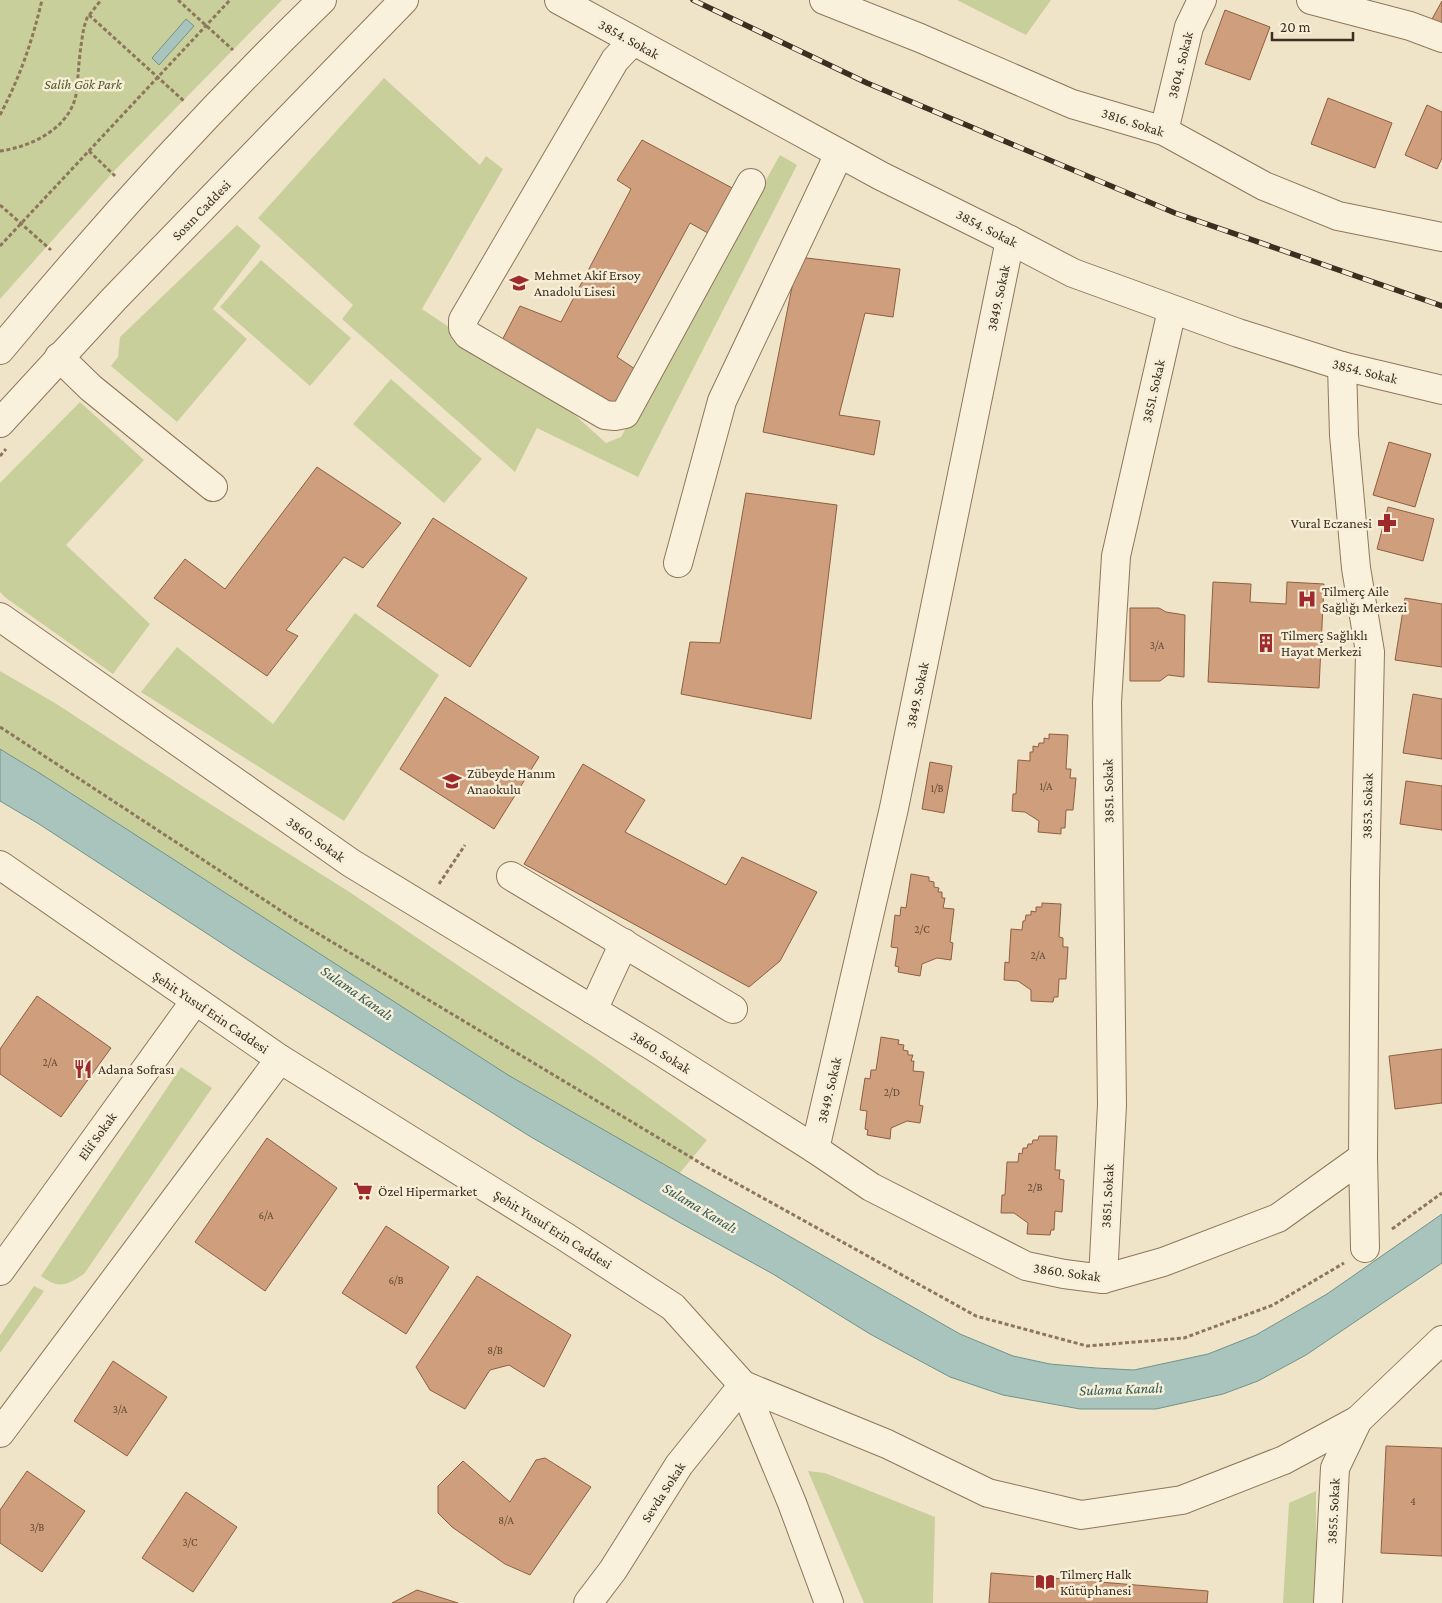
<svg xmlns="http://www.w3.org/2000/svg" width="1442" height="1603" font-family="'Crimson Pro',serif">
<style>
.green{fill:#c9cf9b}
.water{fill:#a9c4bc;stroke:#6f938a}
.building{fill:#cf9f7d;stroke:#8d5f41}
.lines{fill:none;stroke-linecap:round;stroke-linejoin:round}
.minor-casing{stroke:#8d765c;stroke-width:30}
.path{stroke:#8d765c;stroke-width:3;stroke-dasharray:4 2.5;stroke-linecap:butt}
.minor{stroke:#faf1dc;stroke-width:28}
.rail-casing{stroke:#3d2e20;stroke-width:5.5}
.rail{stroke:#f7eed8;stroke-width:4;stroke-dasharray:11;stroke-linecap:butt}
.labels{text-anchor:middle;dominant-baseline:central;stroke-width:5;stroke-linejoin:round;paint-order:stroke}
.number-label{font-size:11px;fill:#624a37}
.street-label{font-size:14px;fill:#3d2e20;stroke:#f7eed8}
.park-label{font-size:14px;font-style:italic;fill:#4d5a26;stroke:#f7eed8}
.poi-label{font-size:14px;fill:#3d2e20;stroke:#f7eed8;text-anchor:start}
.water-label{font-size:15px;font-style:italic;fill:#2f5d5a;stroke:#f7eed8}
</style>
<rect width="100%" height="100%" fill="#f0e4c8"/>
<!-- green -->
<g class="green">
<polygon points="0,0 282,0 116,169 0,299"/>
<polygon points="957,0 1051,0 1026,35"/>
<polygon points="384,78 480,165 486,156 503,169 422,309 557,399 606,443 621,437 780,155 797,165 638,477 537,428 515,472 342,319 353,305 258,218"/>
<polygon points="237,225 261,246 213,309 247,339 177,422 111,366 118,357 120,337"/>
<polygon points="261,260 351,338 310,386 220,307"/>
<polygon points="391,379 482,459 444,503 353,424"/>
<polygon points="80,402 144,460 66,545 150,624 113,674 6,598 0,592 0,483"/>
<polygon points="355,613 439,675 344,821 141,692 177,647 273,724"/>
<polygon points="0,671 55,703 196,795 351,893 595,1058 707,1140 679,1174 508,1075 41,774 0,749"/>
<path d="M181,1067L212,1088L84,1274C65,1286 59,1289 41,1276Z"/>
<polygon points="34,1286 44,1291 0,1353 0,1335"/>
<polygon points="808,1471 825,1473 935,1517 933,1603 864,1603"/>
<polygon points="1316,1491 1316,1603 1283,1603 1289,1503"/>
</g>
<!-- water -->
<g class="water">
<polygon points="186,19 194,26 159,65 152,58"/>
<polygon points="0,749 41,774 508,1075 960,1334 1013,1356 1050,1364 1096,1368 1134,1370 1208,1354 1256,1335 1327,1294 1442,1214 1442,1263 1306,1355 1258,1381 1223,1394 1156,1409 1080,1409 1003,1395 950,1377 870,1334 773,1274 682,1224 531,1137 249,961 39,824 0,801"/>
</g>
<!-- building -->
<g class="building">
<polygon points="1442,1 1442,25 1432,19"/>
<polygon points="1225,10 1270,27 1250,80 1205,64"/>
<polygon points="1328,98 1392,123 1375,168 1311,144"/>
<polygon points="1427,105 1442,112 1442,158 1437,169 1405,155"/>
<polygon points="642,140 736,190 715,237 690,223 617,357 635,369 612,408 499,346 520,306 561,322 631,189 617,180"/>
<polygon points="798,257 900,269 893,317 865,313 839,415 880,421 874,455 763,432"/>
<polygon points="1389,442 1431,454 1415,507 1373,495"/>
<polygon points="317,467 401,523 363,568 344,557 286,630 298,636 267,676 154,598 185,559 225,589"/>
<polygon points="746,493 837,505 811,719 681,694 690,642 720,643"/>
<polygon points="1388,507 1434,519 1423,561 1377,549"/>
<polygon points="433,518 527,578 470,667 377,606"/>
<polygon points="1213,582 1251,584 1250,602 1286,604 1287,582 1324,584 1319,688 1208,682"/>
<polygon points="1405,598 1442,604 1442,667 1395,660"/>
<polygon points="1130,608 1159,608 1166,612 1185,615 1184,677 1168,675 1160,681 1130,681"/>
<polygon points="1413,694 1442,699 1442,759 1403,753"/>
<polygon points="445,697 539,757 494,829 400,769"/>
<polygon points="1049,734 1068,735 1066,769 1071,769 1070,778 1076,778 1073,810 1066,810 1065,828 1061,828 1061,834 1038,832 1039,821 1025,812 1012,811 1013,794 1016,794 1018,760 1030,761 1030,752 1033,752 1033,746 1038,747 1039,743 1044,743 1044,738 1049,739"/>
<polygon points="930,762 952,766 944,813 922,809"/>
<polygon points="583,764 645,800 625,832 726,885 742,857 817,892 780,961 749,987 524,864"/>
<polygon points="1406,781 1442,786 1442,830 1400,824"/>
<polygon points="911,874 929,877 929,881 934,882 934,887 939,888 938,892 942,892 942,898 945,898 943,908 954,909 950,942 953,943 951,960 937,958 922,964 920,976 898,972 899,967 895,966 898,948 891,947 895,915 900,916 901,907 906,908"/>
<polygon points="1042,903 1061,904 1059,937 1063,938 1063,947 1068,947 1066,979 1059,979 1058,997 1054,997 1053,1002 1031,1001 1031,990 1018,981 1004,980 1005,962 1009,963 1011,929 1022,930 1023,921 1025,921 1026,915 1031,915 1031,911 1036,912 1036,907 1042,907"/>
<polygon points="37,996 111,1048 61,1117 0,1074 0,1049"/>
<polygon points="881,1037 899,1040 898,1044 904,1045 903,1050 908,1051 908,1055 913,1055 911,1061 914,1061 913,1071 924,1072 919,1105 923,1106 920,1123 907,1121 891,1128 890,1139 867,1135 868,1130 865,1129 867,1111 860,1110 865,1078 870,1079 871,1070 876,1070"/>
<polygon points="1442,1049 1442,1103 1395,1109 1389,1056"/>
<polygon points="1039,1136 1057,1136 1055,1170 1060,1170 1059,1179 1064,1180 1062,1212 1055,1211 1054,1230 1051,1230 1050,1235 1027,1234 1028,1223 1014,1213 1001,1213 1002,1195 1005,1195 1007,1162 1018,1162 1019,1153 1022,1154 1023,1148 1027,1148 1028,1144 1032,1144 1033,1140 1038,1140"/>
<polygon points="267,1138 337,1188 265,1291 195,1242"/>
<polygon points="386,1226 449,1267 406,1334 342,1293"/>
<polygon points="477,1276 571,1335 544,1387 509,1365 490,1370 465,1409 430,1390 416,1367"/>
<polygon points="113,1361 167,1397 127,1456 74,1421"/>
<polygon points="1386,1446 1442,1448 1442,1556 1381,1553"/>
<polygon points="545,1458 591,1487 530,1575 505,1564 452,1527 438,1513 438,1486 463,1461 510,1502 536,1460"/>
<polygon points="27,1471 85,1511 42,1572 0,1543 0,1510"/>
<polygon points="186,1492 237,1527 193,1592 142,1558"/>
<polygon points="991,1573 1208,1591 1207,1603 989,1603"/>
<polygon points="417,1590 458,1603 392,1603"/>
</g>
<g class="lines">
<!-- minor casing -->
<g class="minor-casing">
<g id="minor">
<polyline points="559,0 881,176 1010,240 1073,273 1238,333 1342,366 1442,390"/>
<polyline points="824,0 920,38 1072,104 1164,131 1264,186 1338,216 1442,237"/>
<polyline points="1311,0 1410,26 1442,38"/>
<polyline points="633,41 615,60 463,320 463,328 468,335 605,415 615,416 625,414 751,183"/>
<polyline points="1164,131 1189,27 1202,0"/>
<path d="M0,350C101,228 208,110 322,0"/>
<polyline points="59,357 91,388 213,487"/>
<polyline points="1342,366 1344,435 1356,568 1370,652 1365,882 1363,1157 1365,1248"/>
<polyline points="0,423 114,299 404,0"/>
<polyline points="678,563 722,401 839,154"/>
<polyline points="0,617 351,863 654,1047 815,1149 871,1187 1026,1266 1064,1274 1103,1279 1163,1262 1278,1218 1363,1157"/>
<polyline points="0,865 280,1059 564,1236 673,1307 743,1385 792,1503 829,1603"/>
<polyline points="511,876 733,1009"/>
<polyline points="593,1010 624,943"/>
<polyline points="815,1149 894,808 1010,240"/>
<polyline points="0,1271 195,1001"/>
<polyline points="1103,1279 1112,1105 1107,702 1116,556 1172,310"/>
<polyline points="0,1433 280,1059"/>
<polyline points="588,1603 613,1570 679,1465 743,1385 887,1444 988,1493 1081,1515 1182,1500 1284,1460 1358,1420"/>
<polyline points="1328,1603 1335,1468 1358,1420 1442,1340"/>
</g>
</g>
<!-- path -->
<g class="path">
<polyline points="178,0 233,50"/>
<polyline points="89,15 185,102"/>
<path d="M0,115C20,77 32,42 42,0"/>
<path d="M0,151C30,147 66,130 75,99C77,92 77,83 78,76C79,60 81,43 84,27L87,18L101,0"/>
<polyline points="89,151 115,176"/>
<polyline points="0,205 51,250"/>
<polyline points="0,246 230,0"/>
<polyline points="0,456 6,449"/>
<polyline points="0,727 292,918 707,1167 976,1316 1087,1346 1184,1338 1273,1305 1344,1263"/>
<polyline points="439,884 465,845"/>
<polyline points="1392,1229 1442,1193"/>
</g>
<!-- minor -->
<use href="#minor" class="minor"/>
<!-- rail casing -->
<g class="rail-casing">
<polyline id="rail" points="693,0 867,83 1175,213 1442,306"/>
</g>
<!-- rail -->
<use href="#rail" class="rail"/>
</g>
<!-- icons -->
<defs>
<g id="school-bare" transform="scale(1.5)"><path d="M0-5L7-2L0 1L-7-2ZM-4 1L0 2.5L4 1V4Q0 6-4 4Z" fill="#9e2a2b" stroke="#f7eed8" stroke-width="2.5" paint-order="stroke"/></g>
<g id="pharmacy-bare" transform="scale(1.5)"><path d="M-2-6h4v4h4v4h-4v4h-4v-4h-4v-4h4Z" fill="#9e2a2b" stroke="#f7eed8" stroke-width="2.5" paint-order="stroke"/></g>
<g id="hospital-bare" transform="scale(1.5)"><path d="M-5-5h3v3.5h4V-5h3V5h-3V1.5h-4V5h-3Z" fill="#9e2a2b" stroke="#f7eed8" stroke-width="2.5" paint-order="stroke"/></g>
<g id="building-bare" transform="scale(1.5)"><path d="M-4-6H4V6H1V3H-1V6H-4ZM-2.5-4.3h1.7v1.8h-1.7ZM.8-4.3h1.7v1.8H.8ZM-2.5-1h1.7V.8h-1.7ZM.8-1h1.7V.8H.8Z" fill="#9e2a2b" stroke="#f7eed8" stroke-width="2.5" paint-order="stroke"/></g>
<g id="restaurant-bare" transform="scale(1.5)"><path d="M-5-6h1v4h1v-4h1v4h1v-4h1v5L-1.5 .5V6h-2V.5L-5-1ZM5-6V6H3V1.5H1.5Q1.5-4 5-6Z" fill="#9e2a2b" stroke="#f7eed8" stroke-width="2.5" paint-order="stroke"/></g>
<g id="supermarket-bare" transform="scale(1.5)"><path d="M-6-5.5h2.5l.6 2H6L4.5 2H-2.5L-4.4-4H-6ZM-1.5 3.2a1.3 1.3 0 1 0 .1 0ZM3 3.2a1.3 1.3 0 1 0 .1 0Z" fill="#9e2a2b" stroke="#f7eed8" stroke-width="2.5" paint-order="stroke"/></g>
<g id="library-bare" transform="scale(1.5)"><path d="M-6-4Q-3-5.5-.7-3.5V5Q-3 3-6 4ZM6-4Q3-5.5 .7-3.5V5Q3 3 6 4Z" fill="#9e2a2b" stroke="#f7eed8" stroke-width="2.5" paint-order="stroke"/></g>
</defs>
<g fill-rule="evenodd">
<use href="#school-bare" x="519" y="283"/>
<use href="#pharmacy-bare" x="1387" y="523"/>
<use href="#hospital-bare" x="1307" y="599"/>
<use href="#building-bare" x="1266" y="643"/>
<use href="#school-bare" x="452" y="781"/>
<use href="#restaurant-bare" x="83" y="1069"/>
<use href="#supermarket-bare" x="363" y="1191"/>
<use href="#library-bare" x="1045" y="1582"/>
</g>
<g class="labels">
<!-- number labels -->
<g class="number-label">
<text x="1157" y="645">3/A</text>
<text x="1046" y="786">1/A</text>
<text x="937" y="788">1/B</text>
<text x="922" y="929">2/C</text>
<text x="1038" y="955">2/A</text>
<text x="50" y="1062">2/A</text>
<text x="892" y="1092">2/D</text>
<text x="1035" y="1187">2/B</text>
<text x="266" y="1215">6/A</text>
<text x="396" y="1280">6/B</text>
<text x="495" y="1350">8/B</text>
<text x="120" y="1409">3/A</text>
<text x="1413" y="1501">4</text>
<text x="506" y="1520">8/A</text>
<text x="37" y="1527">3/B</text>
<text x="190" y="1542">3/C</text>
</g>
<!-- street labels -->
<g class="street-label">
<text transform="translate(629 39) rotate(29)">3854. Sokak</text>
<text transform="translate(1180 65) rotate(-76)">3804. Sokak</text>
<text transform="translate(1133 122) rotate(18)">3816. Sokak</text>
<text transform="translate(201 210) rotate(-46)">Sosın Caddesi</text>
<text transform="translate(987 228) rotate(27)">3854. Sokak</text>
<text transform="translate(998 298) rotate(-78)">3849. Sokak</text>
<text transform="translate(1365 371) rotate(14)">3854. Sokak</text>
<text transform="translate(1153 391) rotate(-77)">3851. Sokak</text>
<text transform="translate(917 695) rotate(-78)">3849. Sokak</text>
<text transform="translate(1108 791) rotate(-91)">3851. Sokak</text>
<text transform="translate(1367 806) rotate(-89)">3853. Sokak</text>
<text transform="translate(316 839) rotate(35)">3860. Sokak</text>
<text transform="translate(211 1012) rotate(34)">Şehit Yusuf Erin Caddesi</text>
<text transform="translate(661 1052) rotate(32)">3860. Sokak</text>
<text transform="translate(829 1090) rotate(-77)">3849. Sokak</text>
<text transform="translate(97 1136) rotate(-54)">Elif Sokak</text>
<text transform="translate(1107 1196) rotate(-87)">3851. Sokak</text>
<text transform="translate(553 1229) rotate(32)">Şehit Yusuf Erin Caddesi</text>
<text transform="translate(1067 1272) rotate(8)">3860. Sokak</text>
<text transform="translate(663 1492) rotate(-57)">Sevda Sokak</text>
<text transform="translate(1333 1511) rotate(-87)">3855. Sokak</text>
</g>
<!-- park labels -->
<g class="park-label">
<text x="83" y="84">Salih Gök Park</text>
</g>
<!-- poi labels -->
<g class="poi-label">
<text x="534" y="275">Mehmet Akif Ersoy<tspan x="534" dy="16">Anadolu Lisesi</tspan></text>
<text x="1372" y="523" text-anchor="end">Vural Eczanesi</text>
<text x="1322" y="591">Tilmerç Aile<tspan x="1322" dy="16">Sağlığı Merkezi</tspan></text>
<text x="1281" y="635">Tilmerç Sağlıklı<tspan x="1281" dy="16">Hayat Merkezi</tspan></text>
<text x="467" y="773">Zübeyde Hanım<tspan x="467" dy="16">Anaokulu</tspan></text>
<text x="98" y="1069">Adana Sofrası</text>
<text x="378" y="1191">Özel Hipermarket</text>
<text x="1060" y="1574">Tilmerç Halk<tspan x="1060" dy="16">Kütüphanesi</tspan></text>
</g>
<!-- water labels -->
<g class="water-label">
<text transform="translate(357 993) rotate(35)">Sulama Kanalı</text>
<text transform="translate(700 1208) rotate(31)">Sulama Kanalı</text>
<text transform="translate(1121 1389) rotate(-2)">Sulama Kanalı</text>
</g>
</g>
<!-- scale -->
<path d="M1272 32v8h81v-8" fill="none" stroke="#3d2e20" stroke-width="2.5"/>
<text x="1280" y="32" font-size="15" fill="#3d2e20" stroke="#f7eed8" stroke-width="4" paint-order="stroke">20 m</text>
</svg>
